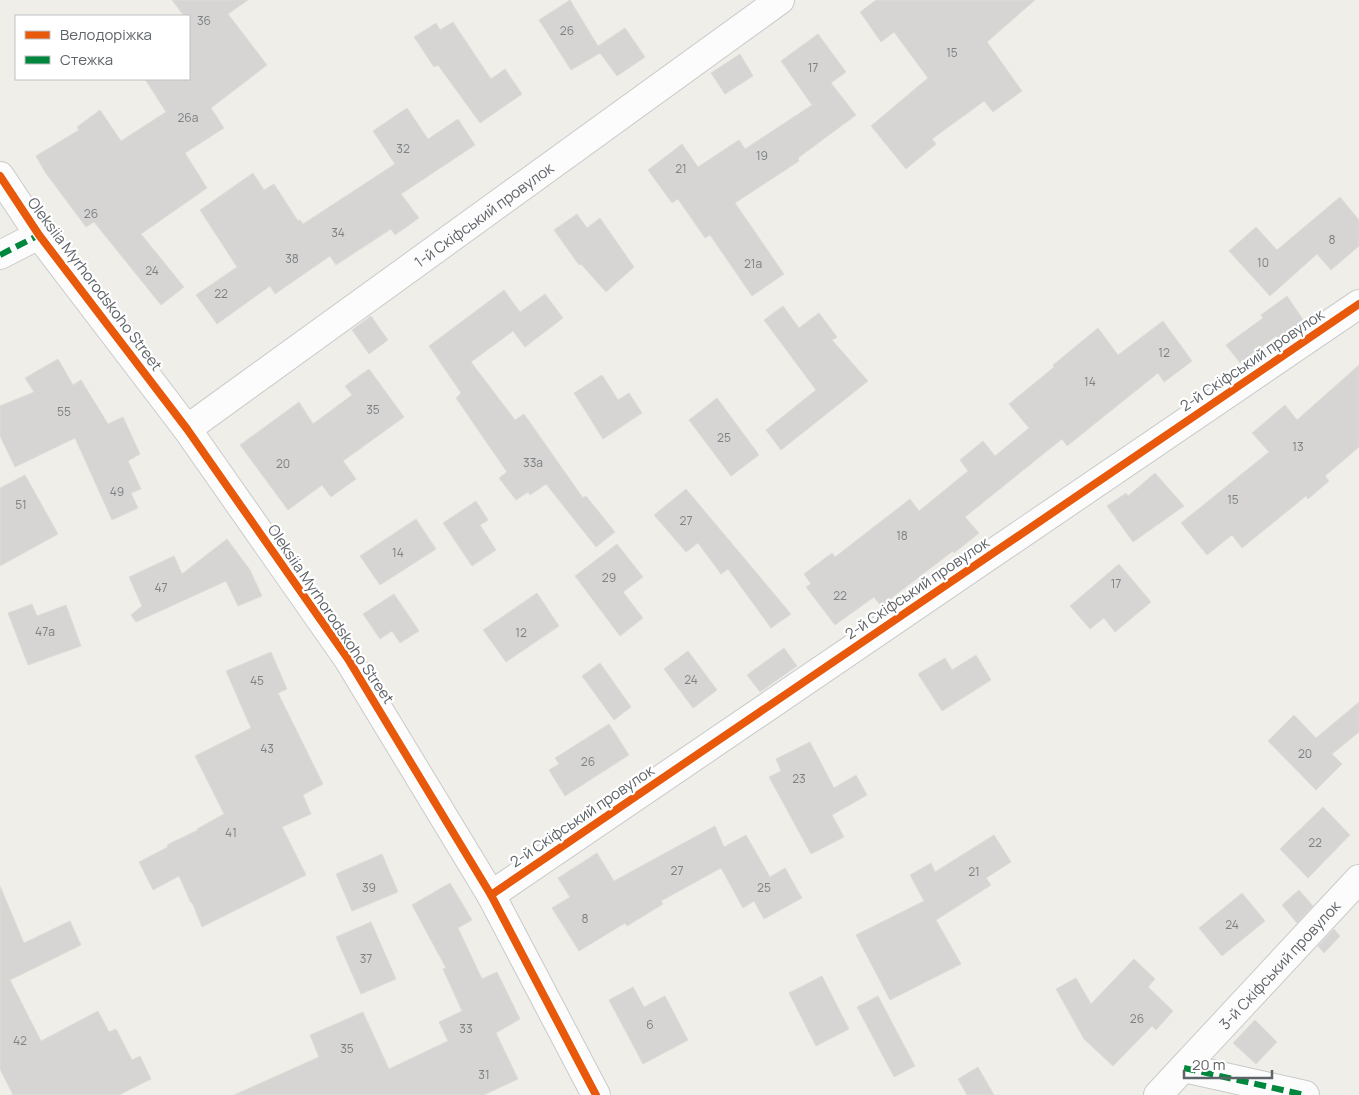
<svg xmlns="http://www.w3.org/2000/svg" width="1359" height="1095" font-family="Manrope,sans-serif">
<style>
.building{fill:#d6d5d3;stroke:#dedcd8}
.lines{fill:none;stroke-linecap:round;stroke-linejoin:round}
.minor-casing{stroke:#cacaca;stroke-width:30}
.minor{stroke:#fdfcfc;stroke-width:28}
.quiet{stroke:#00873e;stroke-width:6;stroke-dasharray:12 6;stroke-linecap:butt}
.cycleway-casing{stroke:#fff;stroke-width:11}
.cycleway{stroke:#e8590c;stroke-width:8}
.labels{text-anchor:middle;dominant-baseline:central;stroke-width:4.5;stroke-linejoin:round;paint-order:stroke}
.number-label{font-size:12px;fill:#7d8184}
.street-label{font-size:15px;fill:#5e6368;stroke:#fff}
</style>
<rect width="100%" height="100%" fill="#efeee9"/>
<!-- building -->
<g class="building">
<polygon points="172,0 248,0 228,14 267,65 211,108 224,128 185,153 207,188 141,234 184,287 161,305 94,222 86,227 45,172 36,156 79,130 77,127 100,110 121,141 166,112 145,79 189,79 189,16 184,16"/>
<polygon points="570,0 598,46 625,28 645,57 617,76 600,53 571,70 539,20"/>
<polygon points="876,0 1035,0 987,42 1022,91 993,112 984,101 932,139 936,144 906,169 871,126 928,78 894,32 881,42 860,12"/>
<polygon points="453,22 491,79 505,69 522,94 480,123 438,65 434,67 414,37 436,23 440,30"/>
<polygon points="818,34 846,72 831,83 856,115 798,158 799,161 735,203 784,274 752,296 710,235 705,238 678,199 672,203 648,170 682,144 698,167 739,140 745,149 812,105 781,61"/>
<polygon points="740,54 753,76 725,94 711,73"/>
<polygon points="407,108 428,139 458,119 475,145 401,194 419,218 395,235 391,229 336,265 330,256 275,294 270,286 217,324 196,295 237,267 200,210 253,173 264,190 274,184 298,221 300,220 303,224 395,164 373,131"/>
<polygon points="1340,197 1359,220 1359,246 1331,270 1317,254 1270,296 1229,251 1256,227 1277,250"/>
<polygon points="577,214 587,228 600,218 634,267 606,292 581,264 579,265 554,230"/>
<polygon points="504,290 520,312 545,294 563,318 525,347 513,331 471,362 515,420 524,414 583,498 586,496 615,532 596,547 546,484 530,495 528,492 516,500 499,478 507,472 456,398 461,393 429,346"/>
<polygon points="1287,296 1304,321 1279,340 1276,336 1240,363 1226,345 1263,318 1261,315"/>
<polygon points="783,306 799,328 819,313 837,337 832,340 868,381 781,450 766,430 816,390 764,320"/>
<polygon points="371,316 388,340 369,354 352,330"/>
<polygon points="1163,321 1192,361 1164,382 1158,373 1067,446 1062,439 965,517 979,533 954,553 953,551 881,606 874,597 835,625 806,587 811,584 804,574 832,553 835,557 910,499 919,511 968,471 960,460 983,441 995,456 1029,428 1009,404 1054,367 1053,365 1098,328 1118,355"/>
<polygon points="58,359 73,385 81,380 108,424 123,417 140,454 128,461 141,489 131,493 138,508 112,520 75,438 15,467 0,436 0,406 34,392 25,378"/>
<polygon points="1359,365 1359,447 1325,476 1329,481 1308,499 1306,496 1242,548 1232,535 1207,555 1181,523 1269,452 1252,433 1285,405 1297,420"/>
<polygon points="369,369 404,417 343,461 356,479 331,497 322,485 288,510 240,445 299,402 313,424 352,395 345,386"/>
<polygon points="602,375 618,400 629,393 642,413 603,439 574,393"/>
<polygon points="717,398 759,455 731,476 689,420"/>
<polygon points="1155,473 1184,506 1133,542 1107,506 1126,493 1128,496"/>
<polygon points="25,475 58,534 0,566 0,488"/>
<polygon points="686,489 744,558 791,614 771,628 728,569 721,574 698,543 686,552 654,515"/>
<polygon points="476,501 488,520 480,525 496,550 472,566 443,523"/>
<polygon points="416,519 436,549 380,585 360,556"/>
<polygon points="227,539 250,570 262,596 238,606 226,581 136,622 131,615 142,606 129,577 174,556 182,574"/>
<polygon points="617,544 643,577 623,592 643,618 620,636 575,576"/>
<polygon points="1119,564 1151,602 1115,632 1104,618 1090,629 1070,606"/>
<polygon points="537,593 559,626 506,662 483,630"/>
<polygon points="394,594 419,631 400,643 392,631 380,639 363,614"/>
<polygon points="32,604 37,616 66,605 81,646 28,665 8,613"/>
<polygon points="784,648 797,666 760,692 747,675"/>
<polygon points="688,651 717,690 693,708 664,669"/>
<polygon points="271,652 287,689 278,693 323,784 303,795 311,814 282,827 306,875 202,927 192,902 191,903 179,876 153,890 139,862 168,847 167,845 198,830 197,829 224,814 195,756 251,728 226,671"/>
<polygon points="976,655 991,680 942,711 918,674 945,658 952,670"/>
<polygon points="600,663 631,707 614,720 582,676"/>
<polygon points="1359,702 1359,732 1332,754 1342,764 1316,790 1268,741 1294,715 1316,738"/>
<polygon points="609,724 629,755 565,796 549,770 559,764 555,758"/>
<polygon points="810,742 834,788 856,775 867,795 832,815 844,837 811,854 769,777 781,771 776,759"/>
<polygon points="1323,807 1350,835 1308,878 1280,849"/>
<polygon points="715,826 724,847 746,835 770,877 785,868 802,898 764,919 754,901 743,908 721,868 661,901 663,904 627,926 625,923 579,951 552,908 570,897 558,878 597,853 614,881"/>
<polygon points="994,835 1011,862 986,878 991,885 936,920 961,964 890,1000 856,935 924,901 910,875 931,863 935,872"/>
<polygon points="382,854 398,892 352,911 336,874"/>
<polygon points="450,883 472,920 458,928 482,979 497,972 520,1019 496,1033 518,1079 484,1095 234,1095 319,1057 310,1035 363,1012 389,1069 448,1041 439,1022 462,1011 443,969 446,968 412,905"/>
<polygon points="0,886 24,943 70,921 81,945 10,980 41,1041 98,1011 109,1032 116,1029 132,1060 140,1056 151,1079 119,1095 13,1095 0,1069"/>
<polygon points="1299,890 1313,906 1297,923 1282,905"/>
<polygon points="1242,893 1265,921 1222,956 1199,928"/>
<polygon points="371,922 396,979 361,994 336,937"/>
<polygon points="1334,929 1340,936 1324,953 1318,946"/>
<polygon points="1134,959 1155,979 1148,987 1173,1011 1156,1030 1152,1026 1113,1066 1084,1039 1056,989 1076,978 1091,1004"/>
<polygon points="822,976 849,1029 816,1046 789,993"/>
<polygon points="633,987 644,1007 665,996 688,1040 643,1064 609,1000"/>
<polygon points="878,996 915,1066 894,1077 857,1007"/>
<polygon points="1255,1020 1277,1042 1256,1064 1233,1043"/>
<polygon points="978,1067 994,1095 967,1095 958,1079"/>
</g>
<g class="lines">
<!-- minor casing -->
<g class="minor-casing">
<g id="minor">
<polyline points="0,176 39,235 187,429 348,659 491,895 596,1095"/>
<polyline points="0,255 39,235"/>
<path id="s1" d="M187,429L780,0"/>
<polyline points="491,895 1359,304"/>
<polyline points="1184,1068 1305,1095"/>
<path id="s2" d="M1158,1095L1359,879"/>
</g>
</g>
<!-- minor -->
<use href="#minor" class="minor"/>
<!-- quiet -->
<g class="quiet">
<polyline points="0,255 39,235"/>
<polyline points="1184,1068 1305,1095"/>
</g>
<!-- cycleway casing -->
<g class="cycleway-casing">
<g id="cycleway">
<polyline points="0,176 39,235 187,429 348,659 491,895 596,1095"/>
<polyline points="491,895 1359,304"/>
</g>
</g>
<!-- cycleway -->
<use href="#cycleway" class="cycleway"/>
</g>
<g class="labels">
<!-- number labels -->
<g class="number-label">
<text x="204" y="20">36</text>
<text x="567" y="30">26</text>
<text x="952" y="52">15</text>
<text x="813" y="67">17</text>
<text x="188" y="117">26а</text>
<text x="403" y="148">32</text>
<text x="762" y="155">19</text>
<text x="681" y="168">21</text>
<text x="91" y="213">26</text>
<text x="338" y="232">34</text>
<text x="1332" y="239">8</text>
<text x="292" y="258">38</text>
<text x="1263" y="262">10</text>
<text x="753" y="263">21а</text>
<text x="152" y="270">24</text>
<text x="221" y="293">22</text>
<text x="1164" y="352">12</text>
<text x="1090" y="381">14</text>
<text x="373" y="409">35</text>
<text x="64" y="411">55</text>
<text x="724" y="437">25</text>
<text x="1298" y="446">13</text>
<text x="533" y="462">33а</text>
<text x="283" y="463">20</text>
<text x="117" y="491">49</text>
<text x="1233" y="499">15</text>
<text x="21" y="504">51</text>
<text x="686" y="520">27</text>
<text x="902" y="535">18</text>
<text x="398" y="552">14</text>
<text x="609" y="577">29</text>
<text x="1116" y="583">17</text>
<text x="161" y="587">47</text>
<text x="840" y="595">22</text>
<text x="45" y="631">47а</text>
<text x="521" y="632">12</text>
<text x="691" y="679">24</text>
<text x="257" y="680">45</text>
<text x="267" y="748">43</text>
<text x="1305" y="753">20</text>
<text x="588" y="761">26</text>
<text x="799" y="778">23</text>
<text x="231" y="832">41</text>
<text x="1315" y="842">22</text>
<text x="677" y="870">27</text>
<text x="974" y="871">21</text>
<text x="369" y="887">39</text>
<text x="764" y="887">25</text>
<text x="585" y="918">8</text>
<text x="1232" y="924">24</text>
<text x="366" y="958">37</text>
<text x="1137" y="1018">26</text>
<text x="650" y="1024">6</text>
<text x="466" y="1028">33</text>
<text x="20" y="1040">42</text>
<text x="347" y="1048">35</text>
<text x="484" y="1074">31</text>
</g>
<!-- street labels -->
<g class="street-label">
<text stroke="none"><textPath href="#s1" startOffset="366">1-й Скіфський провулок</textPath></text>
<text transform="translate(95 284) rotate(53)">Oleksiia Myrhorodskoho Street</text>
<text transform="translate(1252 360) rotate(-34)">2-й Скіфський провулок</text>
<text transform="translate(917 588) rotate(-34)">2-й Скіфський провулок</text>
<text transform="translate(331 614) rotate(56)">Oleksiia Myrhorodskoho Street</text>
<text transform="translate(582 816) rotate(-34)">2-й Скіфський провулок</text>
<text stroke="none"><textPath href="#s2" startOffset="178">3-й Скіфський провулок</textPath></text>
</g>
</g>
<!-- legend -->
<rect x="15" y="15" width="175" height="65" fill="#ffffff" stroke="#bfc1c3"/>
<rect x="25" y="31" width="25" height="8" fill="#e8590c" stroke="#bfc1c3"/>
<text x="60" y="40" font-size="15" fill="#5e6368">Велодоріжка</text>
<rect x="25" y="56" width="25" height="8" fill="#00873e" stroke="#bfc1c3"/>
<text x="60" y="65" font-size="15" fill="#5e6368">Стежка</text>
<!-- scale -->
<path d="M1184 1070v8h88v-8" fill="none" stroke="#5e6368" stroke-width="2.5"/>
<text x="1192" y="1070" font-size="15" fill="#5e6368" stroke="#ffffff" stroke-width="4" paint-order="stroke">20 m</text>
</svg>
